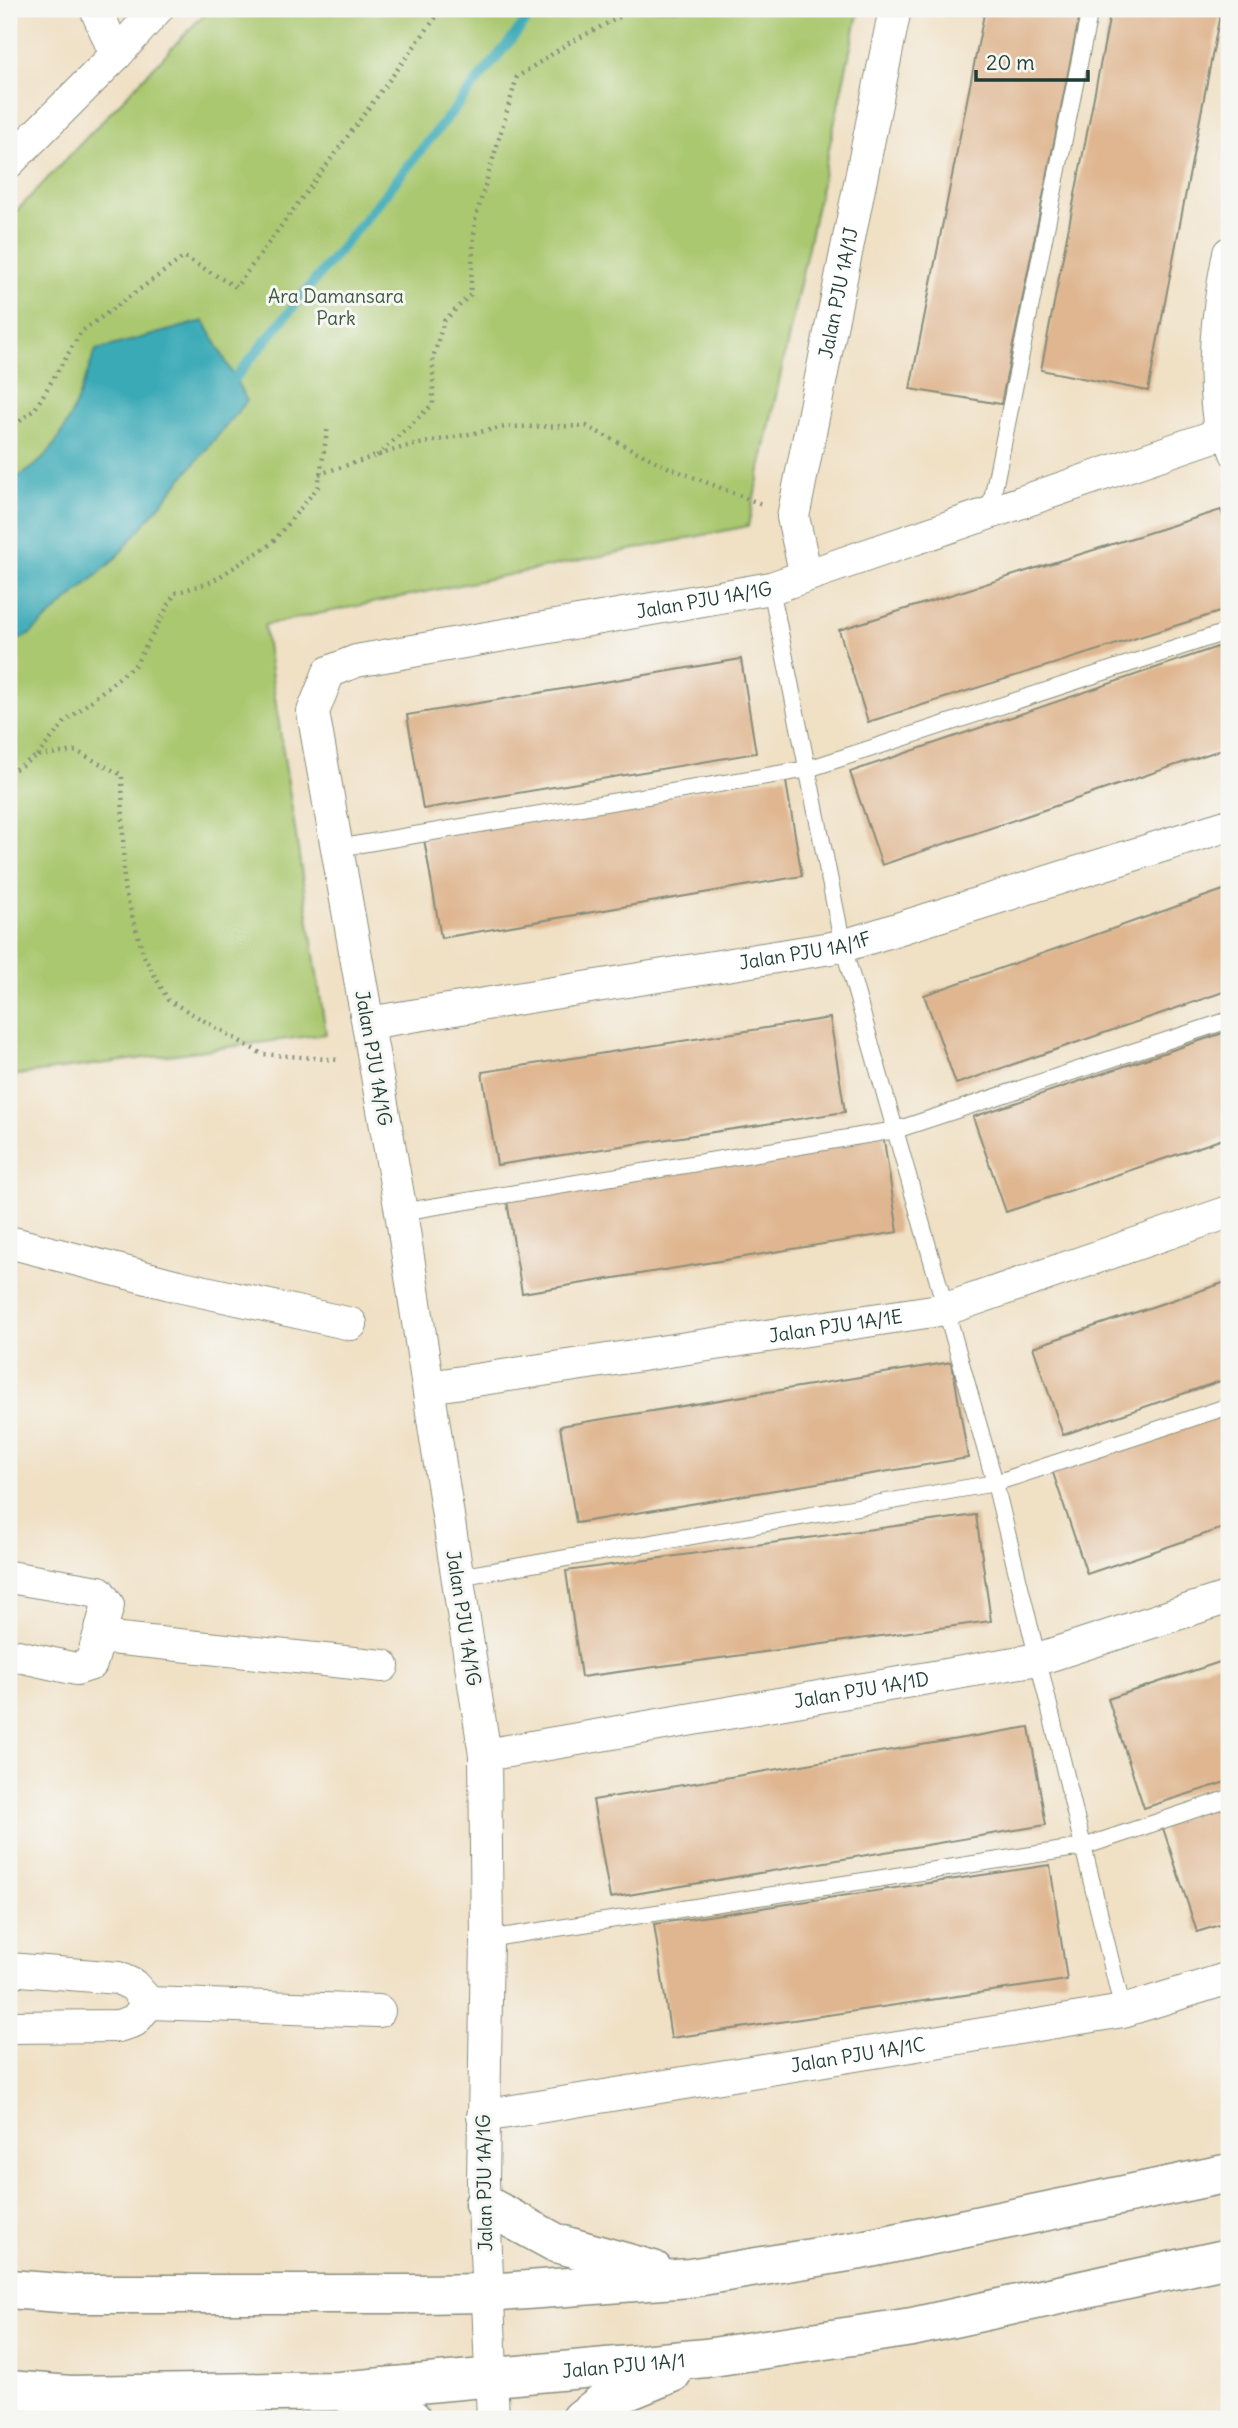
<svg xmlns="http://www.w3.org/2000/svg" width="1238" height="2428" font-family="Delius,sans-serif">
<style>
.green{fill:#aac86f;stroke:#648252;stroke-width:2}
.water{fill:#3aaab7;stroke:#2c7476;stroke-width:2}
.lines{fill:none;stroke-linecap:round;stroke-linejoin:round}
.stream{stroke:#3aaab7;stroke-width:10}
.building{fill:#dfb690}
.lane-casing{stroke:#888e7c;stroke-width:18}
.street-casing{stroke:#888e7c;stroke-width:34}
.secondary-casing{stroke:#888e7c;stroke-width:41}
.path{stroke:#888e7c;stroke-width:4.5;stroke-dasharray:2 5;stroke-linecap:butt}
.lane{stroke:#fff;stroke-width:16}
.street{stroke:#fff;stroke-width:32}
.secondary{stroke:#fff;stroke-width:38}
.labels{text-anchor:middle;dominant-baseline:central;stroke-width:6;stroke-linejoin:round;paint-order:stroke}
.street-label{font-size:19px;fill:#1f3d34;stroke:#f6f6f2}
.park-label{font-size:19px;fill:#3b5940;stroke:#f6f6f2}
</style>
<rect width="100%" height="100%" fill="#f6f6f2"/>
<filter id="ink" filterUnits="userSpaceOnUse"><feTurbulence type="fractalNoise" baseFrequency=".0143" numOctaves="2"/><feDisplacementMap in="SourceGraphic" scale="14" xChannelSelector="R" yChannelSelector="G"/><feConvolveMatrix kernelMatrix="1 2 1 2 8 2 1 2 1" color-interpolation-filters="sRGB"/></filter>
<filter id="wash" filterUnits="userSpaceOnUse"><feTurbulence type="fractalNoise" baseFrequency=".00686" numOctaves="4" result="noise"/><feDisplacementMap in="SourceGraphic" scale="28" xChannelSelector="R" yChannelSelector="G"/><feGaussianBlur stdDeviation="1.57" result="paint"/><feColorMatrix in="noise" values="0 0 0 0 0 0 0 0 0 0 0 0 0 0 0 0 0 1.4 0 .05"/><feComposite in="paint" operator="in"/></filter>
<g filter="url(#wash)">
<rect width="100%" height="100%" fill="#f0e0c4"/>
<!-- green -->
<polygon class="green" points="209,9 859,9 748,526 264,625 326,1034 9,1076 9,219"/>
<!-- water -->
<path class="water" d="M204,321L247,401L114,560L29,635L9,644V480C62,463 78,396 96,350Z"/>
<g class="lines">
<!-- stream -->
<polyline class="stream" points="226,384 236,377 536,9"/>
</g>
<g id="blocks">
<!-- building -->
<g class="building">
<polygon points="985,9 1081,9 1001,404 910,389"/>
<polygon points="1111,9 1221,9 1148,391 1041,370"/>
<polygon points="1221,510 1229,536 1229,609 868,722 839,630"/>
<polygon points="1229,643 1229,747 882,865 850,772"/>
<polygon points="741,659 756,753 423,809 407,715"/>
<polygon points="785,776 802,876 441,938 424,839"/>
<polygon points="1229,888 1229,990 956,1084 924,995"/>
<polygon points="830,1018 845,1112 497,1165 482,1072"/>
<polygon points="1229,1031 1229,1137 1006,1212 973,1117"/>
<polygon points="883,1134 898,1232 522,1293 506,1195"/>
<polygon points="1229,1281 1229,1378 1063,1435 1033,1347"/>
<polygon points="952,1362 968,1458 576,1523 560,1426"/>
<polygon points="1229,1410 1229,1526 1087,1574 1052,1470"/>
<polygon points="976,1515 991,1621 581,1677 566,1571"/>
<polygon points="1229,1659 1229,1781 1144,1808 1108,1699"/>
<polygon points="1029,1727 1046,1825 610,1898 593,1800"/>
<polygon points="1229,1802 1229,1922 1197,1932 1162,1825"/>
<polygon points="1050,1865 1067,1980 671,2038 654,1924"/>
</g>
</g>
</g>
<g filter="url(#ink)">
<use href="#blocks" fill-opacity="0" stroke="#888e7c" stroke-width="2"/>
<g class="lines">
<!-- lane casing -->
<g class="lane-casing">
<g id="lane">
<polyline points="1221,435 1229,457"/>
<polyline points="989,514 1090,9"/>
<polyline points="771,588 843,946 995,1483 1123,2011"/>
<polyline points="337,848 808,769 1229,631"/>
<polyline points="401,1212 896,1130 1229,1020"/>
<polyline points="458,1577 995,1483 1229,1406"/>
<polyline points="487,1939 1083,1847 1229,1798"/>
</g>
</g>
<!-- street casing -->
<g class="street-casing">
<g id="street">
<polyline points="96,9 116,55"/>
<polyline points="9,162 116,55 157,9"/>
<path d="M1221,435C1210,375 1217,313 1229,253"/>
<path id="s1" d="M806,576L793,517L895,9"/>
<path id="s2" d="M368,1023L843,946L1229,825"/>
<polyline points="9,1242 178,1286 351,1324"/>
<path id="s3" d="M429,1387L946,1309L1229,1212"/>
<polyline points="9,1577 99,1592 108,1605 91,1664 76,1669 9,1654"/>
<polyline points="101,1637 383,1666"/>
<path id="s4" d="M485,1755L1038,1659L1229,1597"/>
<polyline points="9,1969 118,1978 133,1985 149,2003 134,2021 118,2026 9,2027"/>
<polyline points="149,2003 379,2011"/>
<path id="s5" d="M483,2116L1123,2011L1229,1978"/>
<path id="s6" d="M493,2419L483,2181L487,1939L485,1755L401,1212L313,712L329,672L356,661L771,588L1229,431"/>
</g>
</g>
<!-- secondary casing -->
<g class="secondary-casing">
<g id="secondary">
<polyline points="484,2204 556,2243 653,2270"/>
<polyline points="9,2289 73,2294 418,2294 487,2293 690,2278 861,2250 1229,2173"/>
<path id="s7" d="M9,2390L70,2395L339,2391L706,2358L912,2327L1229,2258"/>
<polyline points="348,2394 412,2419"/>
<polyline points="581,2419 606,2400 672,2373"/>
</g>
</g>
<!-- path -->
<g class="path">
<polyline points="9,430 35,409 81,332 184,257 236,287 442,9"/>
<polyline points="377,456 433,404 433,358 444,321 470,295 475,220 517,77 569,43 635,9"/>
<polyline points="319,474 404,447 505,427 586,426 665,466 761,504"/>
<polyline points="37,756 65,722 136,664 175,593 211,582 271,544 318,487 328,426"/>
<polyline points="9,773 36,756 76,751 122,775 124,888 144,956 168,1000 262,1054 340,1060"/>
</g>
<!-- lane -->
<use href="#lane" class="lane"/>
<!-- street -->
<use href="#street" class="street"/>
<!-- secondary -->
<use href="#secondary" class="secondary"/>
</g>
</g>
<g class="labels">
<!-- street labels -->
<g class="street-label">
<text stroke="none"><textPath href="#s1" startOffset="289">Jalan PJU 1A/1J</textPath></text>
<text stroke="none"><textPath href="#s6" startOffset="2147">Jalan PJU 1A/1G</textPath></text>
<text stroke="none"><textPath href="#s2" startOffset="443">Jalan PJU 1A/1F</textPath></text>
<text transform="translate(374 1058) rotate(80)">Jalan PJU 1A/1G</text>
<text stroke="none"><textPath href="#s3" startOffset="411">Jalan PJU 1A/1E</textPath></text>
<text transform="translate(464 1618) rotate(81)">Jalan PJU 1A/1G</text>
<text stroke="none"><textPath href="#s4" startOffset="382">Jalan PJU 1A/1D</textPath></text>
<text stroke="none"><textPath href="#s5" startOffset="380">Jalan PJU 1A/1C</textPath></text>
<text transform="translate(484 2183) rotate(-91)">Jalan PJU 1A/1G</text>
<text stroke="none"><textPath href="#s7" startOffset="616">Jalan PJU 1A/1</textPath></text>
</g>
<!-- park labels -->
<g class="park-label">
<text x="336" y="296">Ara Damansara<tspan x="336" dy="22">Park</tspan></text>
</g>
</g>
<!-- margin -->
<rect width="1238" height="2428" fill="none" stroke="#f6f6f2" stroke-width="35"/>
<!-- scale -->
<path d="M976 70v10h112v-10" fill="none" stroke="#1f3d34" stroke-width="3.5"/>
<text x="986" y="70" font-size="21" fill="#1f3d34" stroke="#f6f6f2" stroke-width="5" paint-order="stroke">20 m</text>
</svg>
